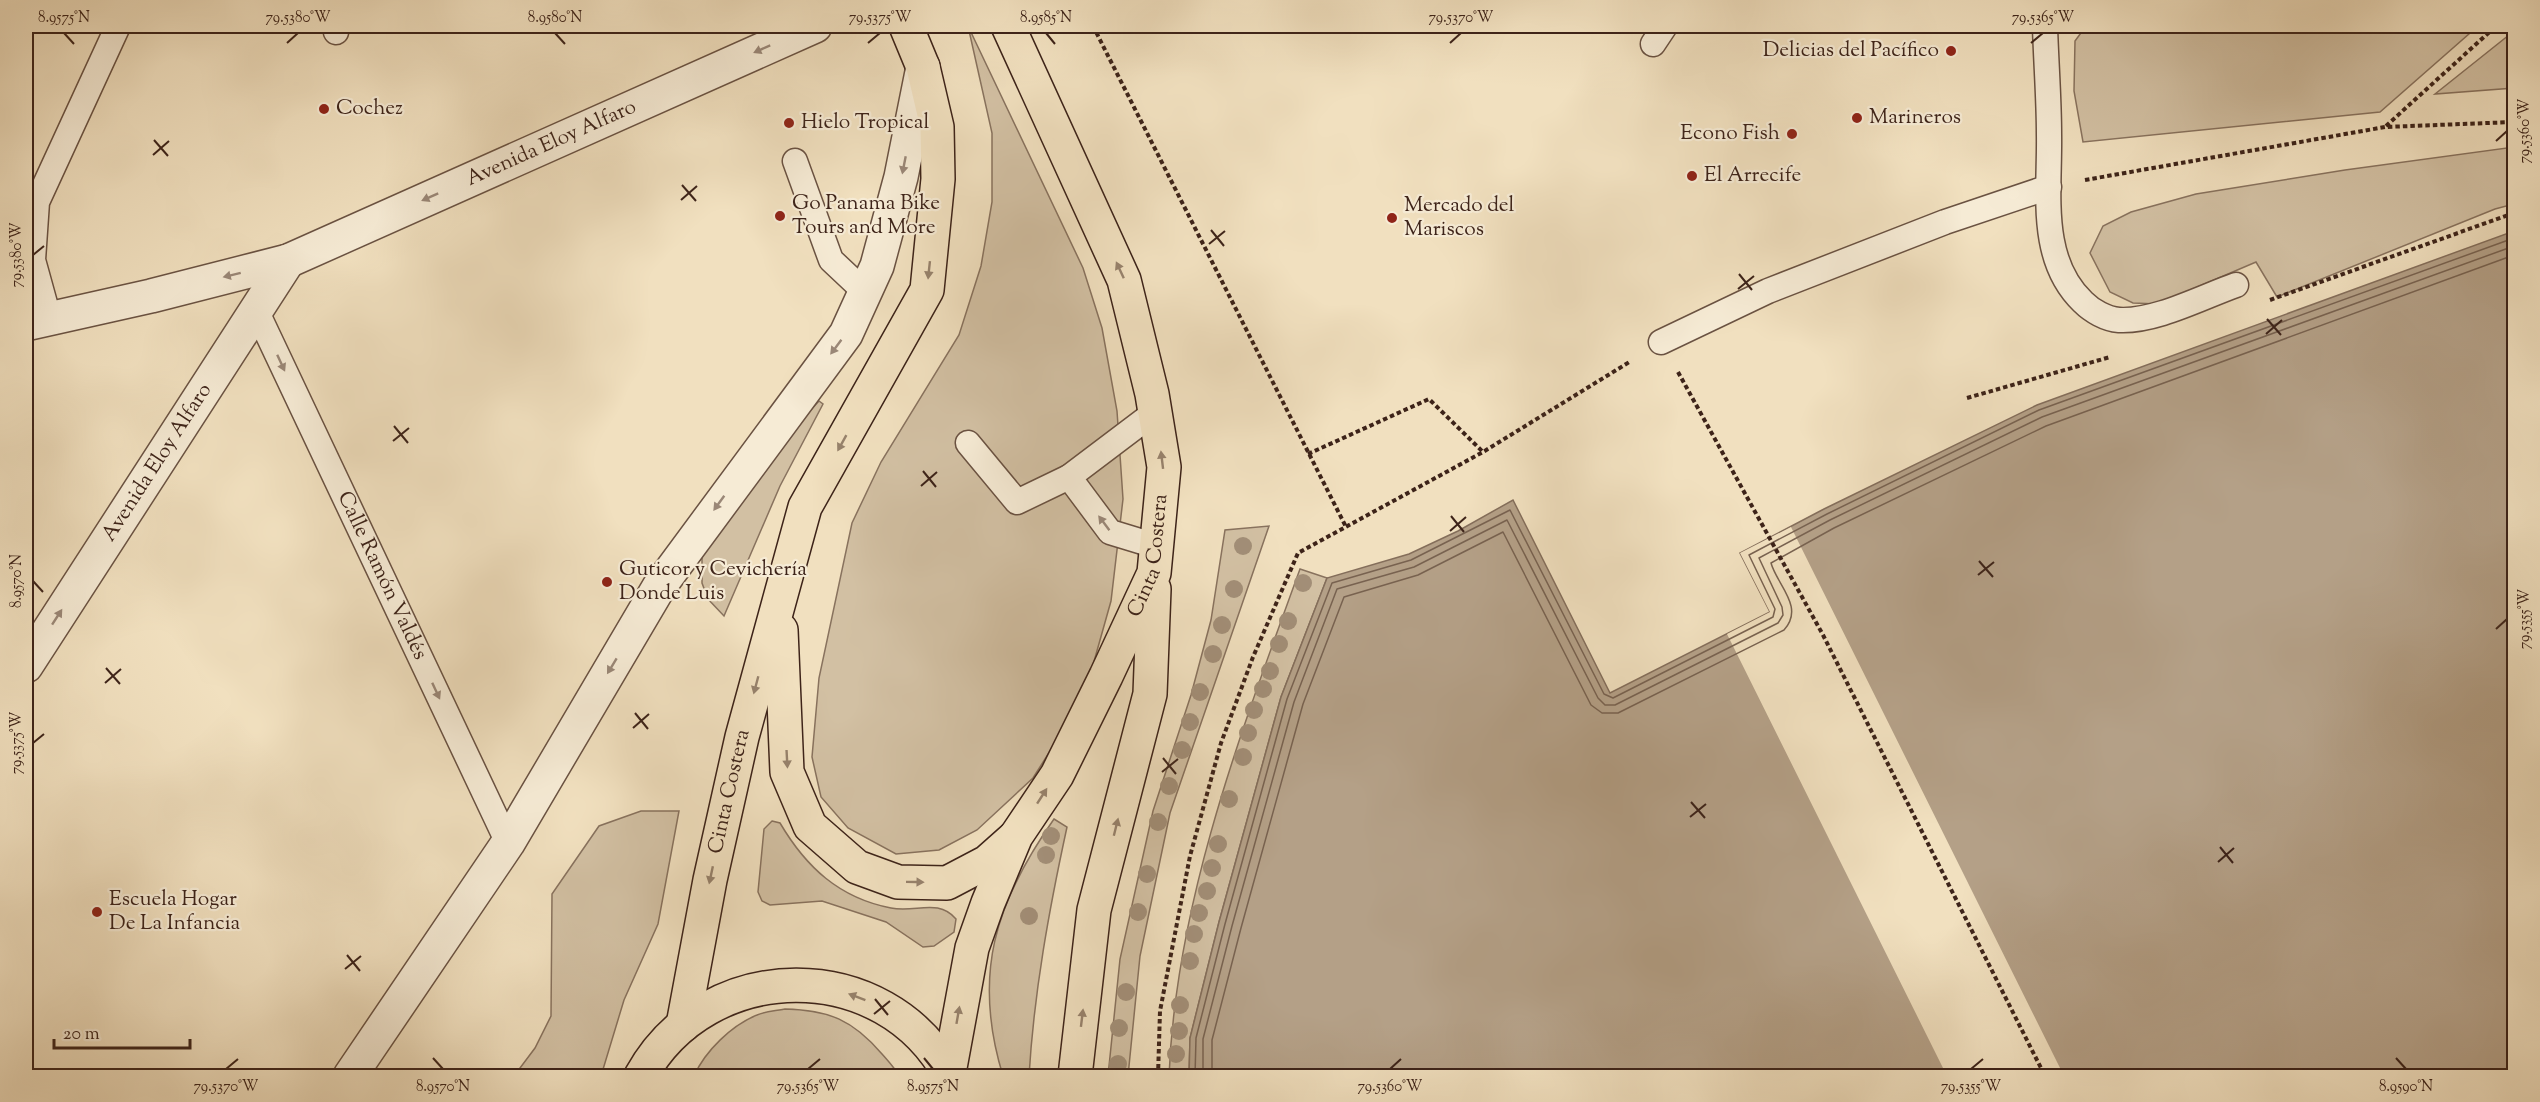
<svg xmlns="http://www.w3.org/2000/svg" width="2540" height="1102" font-family="'Sorts Mill Goudy',serif">
<style>
.green{fill:#d2c0a3;stroke:#88725e;stroke-width:1.5}
.water{fill:#b4a087;stroke:#846e5b;stroke-width:1.5}
.pier{fill:#f1e0bf}
.lines{fill:none;stroke-linecap:round;stroke-linejoin:round}
.shore{stroke:#786250;stroke-width:1.5}
.service-casing{stroke:#6a5242;stroke-width:27}
.pedestrian-casing{stroke:#6a5242;stroke-width:36}
.minor-casing{stroke:#6a5242;stroke-width:36}
.trunk-casing{stroke:#3d2319;stroke-width:36}
.path{stroke:#3d2319;stroke-width:4;stroke-dasharray:4.5 3;stroke-linecap:butt}
.service{stroke:#f6ebd5;stroke-width:24}
.pedestrian{stroke:#f6ebd5;stroke-width:33}
.minor{stroke:#f6ebd5;stroke-width:33}
.trunk{stroke:#f1e0bf;stroke-width:33}
.tree{fill:#a28e77}
.oneway{fill:#9a8777}
.oneway2{fill:#97826c}
.ticks{fill:none;stroke:#3d2319;stroke-width:2}
.poi-dot{fill:#8f2418;stroke:#f6ebd5;stroke-width:2}
.labels{text-anchor:middle;dominant-baseline:central;stroke-width:4.5;stroke-linejoin:round;paint-order:stroke}
.poi-label{font-size:21px;fill:#3d2319;stroke:#f6ebd5;text-anchor:start}
.street-label{font-size:21px;fill:#3d2319;stroke:#f6ebd5}
.neatline{fill:none;stroke:#3d2319;stroke-width:2}
.ticks-label{font-size:15px;text-anchor:middle;fill:#3d2319}
</style>
<rect width="100%" height="100%" fill="#f1e0bf"/>
<filter id="stains"><feTurbulence type="fractalNoise" baseFrequency=".00333" numOctaves="4"/><feColorMatrix values="0 0 0 0 .2 0 0 0 0 .09 0 0 0 0 .02 0 0 0 .5 -.17"/></filter>
<radialGradient id="worn" r=".72"><stop offset=".6" stop-color="#630" stop-opacity="0"/><stop offset="1" stop-color="#630" stop-opacity=".3"/></radialGradient>
<!-- green -->
<g class="green">
<polygon points="968,26 1083,268 1102,328 1117,411 1123,499 1111,601 1093,665 1069,721 1033,778 977,830 939,850 896,854 848,828 821,797 812,757 819,678 852,523 881,462 959,335 981,266 992,202 992,133"/>
<polygon points="2086,26 2478,26 2380,112 2083,142 2074,91 2075,41"/>
<polygon points="2514,31 2514,88 2435,94"/>
<polygon points="2514,147 2514,204 2495,209 2277,297 2256,262 2158,304 2133,303 2110,292 2090,253 2103,226 2131,212 2196,194 2345,170"/>
<polygon points="819,401 823,404 780,486 724,616 708,599 702,583 702,552 785,438"/>
<polygon points="1269,526 1170,813 1140,956 1128,1076 1108,1076 1120,959 1153,811 1191,695 1211,620 1225,530"/>
<path d="M1300,569L1327,578L1281,697L1219,922L1190,1038L1189,1076H1169C1176,901 1241,732 1300,569Z"/>
<polygon points="641,811 679,811 658,924 624,1000 601,1076 514,1076 535,1048 551,1016 552,894 599,826"/>
<path d="M1054,819L1067,827C1049,910 1034,992 1029,1076H1003C972,975 995,903 1054,819Z"/>
<path d="M772,821L780,823C806,867 839,898 891,908C916,913 938,898 956,919L954,932L934,946L923,947L886,922L822,901L770,905L762,901L758,892L764,829Z"/>
<path d="M785,1009C829,1010 853,1020 882,1054C888,1061 895,1068 899,1076H694C705,1051 732,1025 757,1015C766,1011 776,1011 785,1009Z"/>
</g>
<!-- water -->
<polygon class="water" points="2514,231 2514,1076 1189,1076 1190,1038 1219,922 1281,697 1327,578 1409,554 1458,531 1513,500 1610,693 1770,612 1740,553 1824,509 2037,405"/>
<!-- pier -->
<polygon class="pier" points="1791,527 2064,1076 1947,1076 1727,634 1770,612 1740,553"/>
<g class="lines">
<!-- shore -->
<g class="shore">
<polyline points="1195,1076 1196,1038 1225,924 1287,699 1332,583 1411,560 1510,510 1604,694 1613,698 1773,617 1775,609 1749,555 1827,514 2039,410 2514,238"/>
<polyline points="1203,1076 1203,1039 1232,926 1294,702 1337,589 1414,567 1507,520 1598,698 1605,705 1615,705 1778,623 1783,615 1782,607 1759,558 1830,520 2042,417 2514,246"/>
<path d="M1212,1076V1040L1241,928L1303,704L1344,597L1418,575L1503,532L1591,705L1602,713H1618L1784,630C1805,607 1777,585 1771,563L1834,528L2046,426L2514,255"/>
</g>
<!-- service casing -->
<g class="service-casing">
<g id="service">
<path d="M2045,26C2046,62 2049,98 2049,135C2050,192 2038,259 2083,302C2092,311 2106,319 2119,320C2155,322 2202,297 2236,285"/>
<polyline points="336,32 337,26"/>
<polyline points="1653,44 1665,26"/>
<polyline points="795,161 831,260 865,292"/>
<path id="s1" d="M256,310L508,843"/>
<polyline points="49,318 33,260 37,202 118,26"/>
<polyline points="1661,342 1768,291 1945,222 2049,187"/>
<polyline points="1155,412 1069,477 1110,532 1156,546"/>
<polyline points="968,443 1017,502 1069,477"/>
</g>
</g>
<!-- pedestrian casing -->
<g class="pedestrian-casing">
<polyline id="pedestrian" points="350,1076 508,843 659,587 846,334 877,266 901,177 923,67"/>
</g>
<!-- minor casing -->
<g class="minor-casing">
<g id="minor">
<path id="s2" d="M26,324L151,296L288,261L815,26"/>
<path id="s3" d="M26,666L288,261"/>
</g>
</g>
<!-- trunk casing -->
<g class="trunk-casing">
<g id="trunk">
<polyline points="781,630 787,772 810,826 857,867 898,882 947,883 987,862 1014,838"/>
<path id="s4" d="M683,1025L710,880L742,737L805,507L927,290L938,179L937,127L923,67L906,26"/>
<path id="s5" d="M949,1073L972,948L988,903L1016,836L1057,775L1106,676L1154,573L1164,467L1152,394L1124,280L1008,26"/>
<path d="M641,1076C707,956 885,954 950,1076"/>
<polyline points="1075,1076 1094,910 1150,694 1154,589"/>
</g>
</g>
<!-- path -->
<g class="path">
<polyline points="1093,26 1346,527"/>
<polyline points="2386,126 2496,26"/>
<polyline points="2085,180 2385,127 2514,122"/>
<polyline points="2270,300 2514,213"/>
<polyline points="1678,372 1823,635 2045,1076"/>
<polyline points="1967,398 2110,357"/>
<polyline points="1308,454 1429,399 1483,452"/>
<polyline points="1158,1076 1160,1011 1190,856 1221,743 1253,657 1298,553 1483,452 1631,361"/>
</g>
<!-- service -->
<use href="#service" class="service"/>
<!-- pedestrian -->
<use href="#pedestrian" class="pedestrian"/>
<!-- minor -->
<use href="#minor" class="minor"/>
<!-- trunk -->
<use href="#trunk" class="trunk"/>
</g>
<!-- trees -->
<g class="tree">
<circle cx="1243" cy="546" r="9"/>
<circle cx="1303" cy="583" r="9"/>
<circle cx="1234" cy="589" r="9"/>
<circle cx="1288" cy="621" r="9"/>
<circle cx="1222" cy="625" r="9"/>
<circle cx="1279" cy="644" r="9"/>
<circle cx="1213" cy="654" r="9"/>
<circle cx="1270" cy="671" r="9"/>
<circle cx="1263" cy="689" r="9"/>
<circle cx="1200" cy="692" r="9"/>
<circle cx="1254" cy="710" r="9"/>
<circle cx="1190" cy="722" r="9"/>
<circle cx="1248" cy="733" r="9"/>
<circle cx="1182" cy="750" r="9"/>
<circle cx="1243" cy="757" r="9"/>
<circle cx="1169" cy="786" r="9"/>
<circle cx="1229" cy="799" r="9"/>
<circle cx="1158" cy="822" r="9"/>
<circle cx="1051" cy="836" r="9"/>
<circle cx="1218" cy="844" r="9"/>
<circle cx="1046" cy="855" r="9"/>
<circle cx="1212" cy="868" r="9"/>
<circle cx="1147" cy="874" r="9"/>
<circle cx="1207" cy="891" r="9"/>
<circle cx="1138" cy="912" r="9"/>
<circle cx="1199" cy="913" r="9"/>
<circle cx="1029" cy="916" r="9"/>
<circle cx="1194" cy="934" r="9"/>
<circle cx="1190" cy="961" r="9"/>
<circle cx="1126" cy="992" r="9"/>
<circle cx="1180" cy="1005" r="9"/>
<circle cx="1119" cy="1028" r="9"/>
<circle cx="1179" cy="1031" r="9"/>
<circle cx="1176" cy="1054" r="9"/>
<circle cx="1118" cy="1064" r="9"/>
</g>
<!-- one-way arrows -->
<defs><path id="oneway-solid" d="M-6-.8H1V-3.2L6.5 0L1 3.2V.8H-6Z" transform="scale(1.5)"/></defs>
<g class="oneway">
<use href="#oneway-solid" transform="translate(762 49) rotate(156)"/>
<use href="#oneway-solid" transform="translate(904 165) rotate(101)"/>
<use href="#oneway-solid" transform="translate(430 197) rotate(156)"/>
<use href="#oneway-solid" transform="translate(232 275) rotate(166)"/>
<use href="#oneway-solid" transform="translate(836 347) rotate(127)"/>
<use href="#oneway-solid" transform="translate(281 363) rotate(65)"/>
<use href="#oneway-solid" transform="translate(719 503) rotate(126)"/>
<use href="#oneway-solid" transform="translate(1104 523) rotate(-127)"/>
<use href="#oneway-solid" transform="translate(57 617) rotate(-57)"/>
<use href="#oneway-solid" transform="translate(612 666) rotate(121)"/>
<use href="#oneway-solid" transform="translate(436 691) rotate(65)"/>
</g>
<g class="oneway2">
<use href="#oneway-solid" transform="translate(929 270) rotate(96)"/>
<use href="#oneway-solid" transform="translate(1120 270) rotate(-115)"/>
<use href="#oneway-solid" transform="translate(842 443) rotate(119)"/>
<use href="#oneway-solid" transform="translate(1162 460) rotate(-97)"/>
<use href="#oneway-solid" transform="translate(756 685) rotate(105)"/>
<use href="#oneway-solid" transform="translate(787 759) rotate(87)"/>
<use href="#oneway-solid" transform="translate(1042 796) rotate(-57)"/>
<use href="#oneway-solid" transform="translate(1116 827) rotate(-76)"/>
<use href="#oneway-solid" transform="translate(711 875) rotate(102)"/>
<use href="#oneway-solid" transform="translate(915 882) rotate(1)"/>
<use href="#oneway-solid" transform="translate(857 997) rotate(-159)"/>
<use href="#oneway-solid" transform="translate(958 1015) rotate(-80)"/>
<use href="#oneway-solid" transform="translate(1082 1018) rotate(-83)"/>
</g>
<!-- ticks -->
<path class="ticks" d="M64,33L74,44M555,33L565,44M1046,33L1055,44M287,43L298,33M868,43L880,33M1450,43L1461,33M2031,43L2043,33M154,140L168,156M2496,141L2507,131M153,155L169,141M682,185L696,201M681,200L697,186M1211,230L1224,246M1209,244L1225,231M33,255L44,246M1739,274L1752,290M1738,289L1754,276M2267,319L2281,335M2266,334L2282,320M394,426L408,443M393,441L409,428M923,471L936,487M921,486L937,472M1451,516L1464,532M1450,531L1466,517M1979,561L1993,577M1978,575L1994,562M33,581L43,592M2496,629L2507,619M106,668L120,684M105,683L121,669M635,713L648,729M633,728L649,714M33,743L44,734M1163,758L1176,774M1162,772L1178,759M1691,802L1705,818M1690,817L1706,804M2220,847L2233,863M2218,862L2234,848M347,955L360,971M345,969L361,956M875,999L888,1015M874,1014L890,1001M433,1058L443,1069M924,1058L933,1069M2396,1058L2406,1069M226,1069L238,1059M808,1069L820,1059M1390,1069L1401,1059M1971,1069L1983,1059"/>
<!-- markers -->
<g class="poi-dot">
<circle cx="1951" cy="51" r="6"/>
<circle cx="324" cy="109" r="6"/>
<circle cx="1857" cy="118" r="6"/>
<circle cx="789" cy="123" r="6"/>
<circle cx="1792" cy="134" r="6"/>
<circle cx="1692" cy="176" r="6"/>
<circle cx="780" cy="216" r="6"/>
<circle cx="1392" cy="218" r="6"/>
<circle cx="607" cy="582" r="6"/>
<circle cx="97" cy="912" r="6"/>
</g>
<g class="labels">
<!-- poi labels -->
<g class="poi-label">
<text x="1939" y="51" text-anchor="end">Delicias del Pacífico</text>
<text x="336" y="109">Cochez</text>
<text x="1869" y="118">Marineros</text>
<text x="801" y="123">Hielo Tropical</text>
<text x="1780" y="134" text-anchor="end">Econo Fish</text>
<text x="1704" y="176">El Arrecife</text>
<text x="792" y="204">Go Panama Bike<tspan x="792" dy="24">Tours and More</tspan></text>
<text x="1404" y="206">Mercado del<tspan x="1404" dy="24">Mariscos</tspan></text>
<text x="619" y="570">Guticor y Cevichería<tspan x="619" dy="24">Donde Luis</tspan></text>
<text x="109" y="900">Escuela Hogar<tspan x="109" dy="24">De La Infancia</tspan></text>
</g>
<!-- street labels -->
<g class="street-label">
<text stroke="none"><textPath href="#s2" startOffset="558">Avenida Eloy Alfaro</textPath></text>
<text stroke="none"><textPath href="#s3" startOffset="242">Avenida Eloy Alfaro</textPath></text>
<text stroke="none"><textPath href="#s5" startOffset="561">Cinta Costera</textPath></text>
<text stroke="none"><textPath href="#s1" startOffset="294">Calle Ramón Valdés</textPath></text>
<text stroke="none"><textPath href="#s4" startOffset="238">Cinta Costera</textPath></text>
</g>
</g>
<!-- margin -->
<rect width="2540" height="1102" fill="none" stroke="#f1e0bf" stroke-width="66"/>
<!-- scale -->
<path d="M54 1039v9h136v-9" fill="none" stroke="#3d2319" stroke-width="3"/>
<text x="63" y="1039" font-size="18" fill="#3d2319" stroke="#f6ebd5" stroke-width="4.5" paint-order="stroke">20 m</text>
<rect x="33" y="33" width="2474" height="1036" class="neatline"/>
<g class="ticks-label">
<text x="64" y="22">8.9575°N</text>
<text x="298" y="22">79.5380°W</text>
<text x="555" y="22">8.9580°N</text>
<text x="880" y="22">79.5375°W</text>
<text x="1046" y="22">8.9585°N</text>
<text x="1461" y="22">79.5370°W</text>
<text x="2043" y="22">79.5365°W</text>
<text transform="translate(2524 131) rotate(-90)" y="5">79.5360°W</text>
<text transform="translate(16 255) rotate(-90)" y="5">79.5380°W</text>
<text transform="translate(16 581) rotate(-90)" y="5">8.9570°N</text>
<text transform="translate(2524 619) rotate(-90)" y="5">79.5355°W</text>
<text transform="translate(16 743) rotate(-90)" y="5">79.5375°W</text>
<text x="226" y="1091">79.5370°W</text>
<text x="443" y="1091">8.9570°N</text>
<text x="808" y="1091">79.5365°W</text>
<text x="933" y="1091">8.9575°N</text>
<text x="1390" y="1091">79.5360°W</text>
<text x="1971" y="1091">79.5355°W</text>
<text x="2406" y="1091">8.9590°N</text>
</g>
<rect width="100%" height="100%" filter="url(#stains)"/>
<rect width="100%" height="100%" fill="url(#worn)"/>
</svg>
